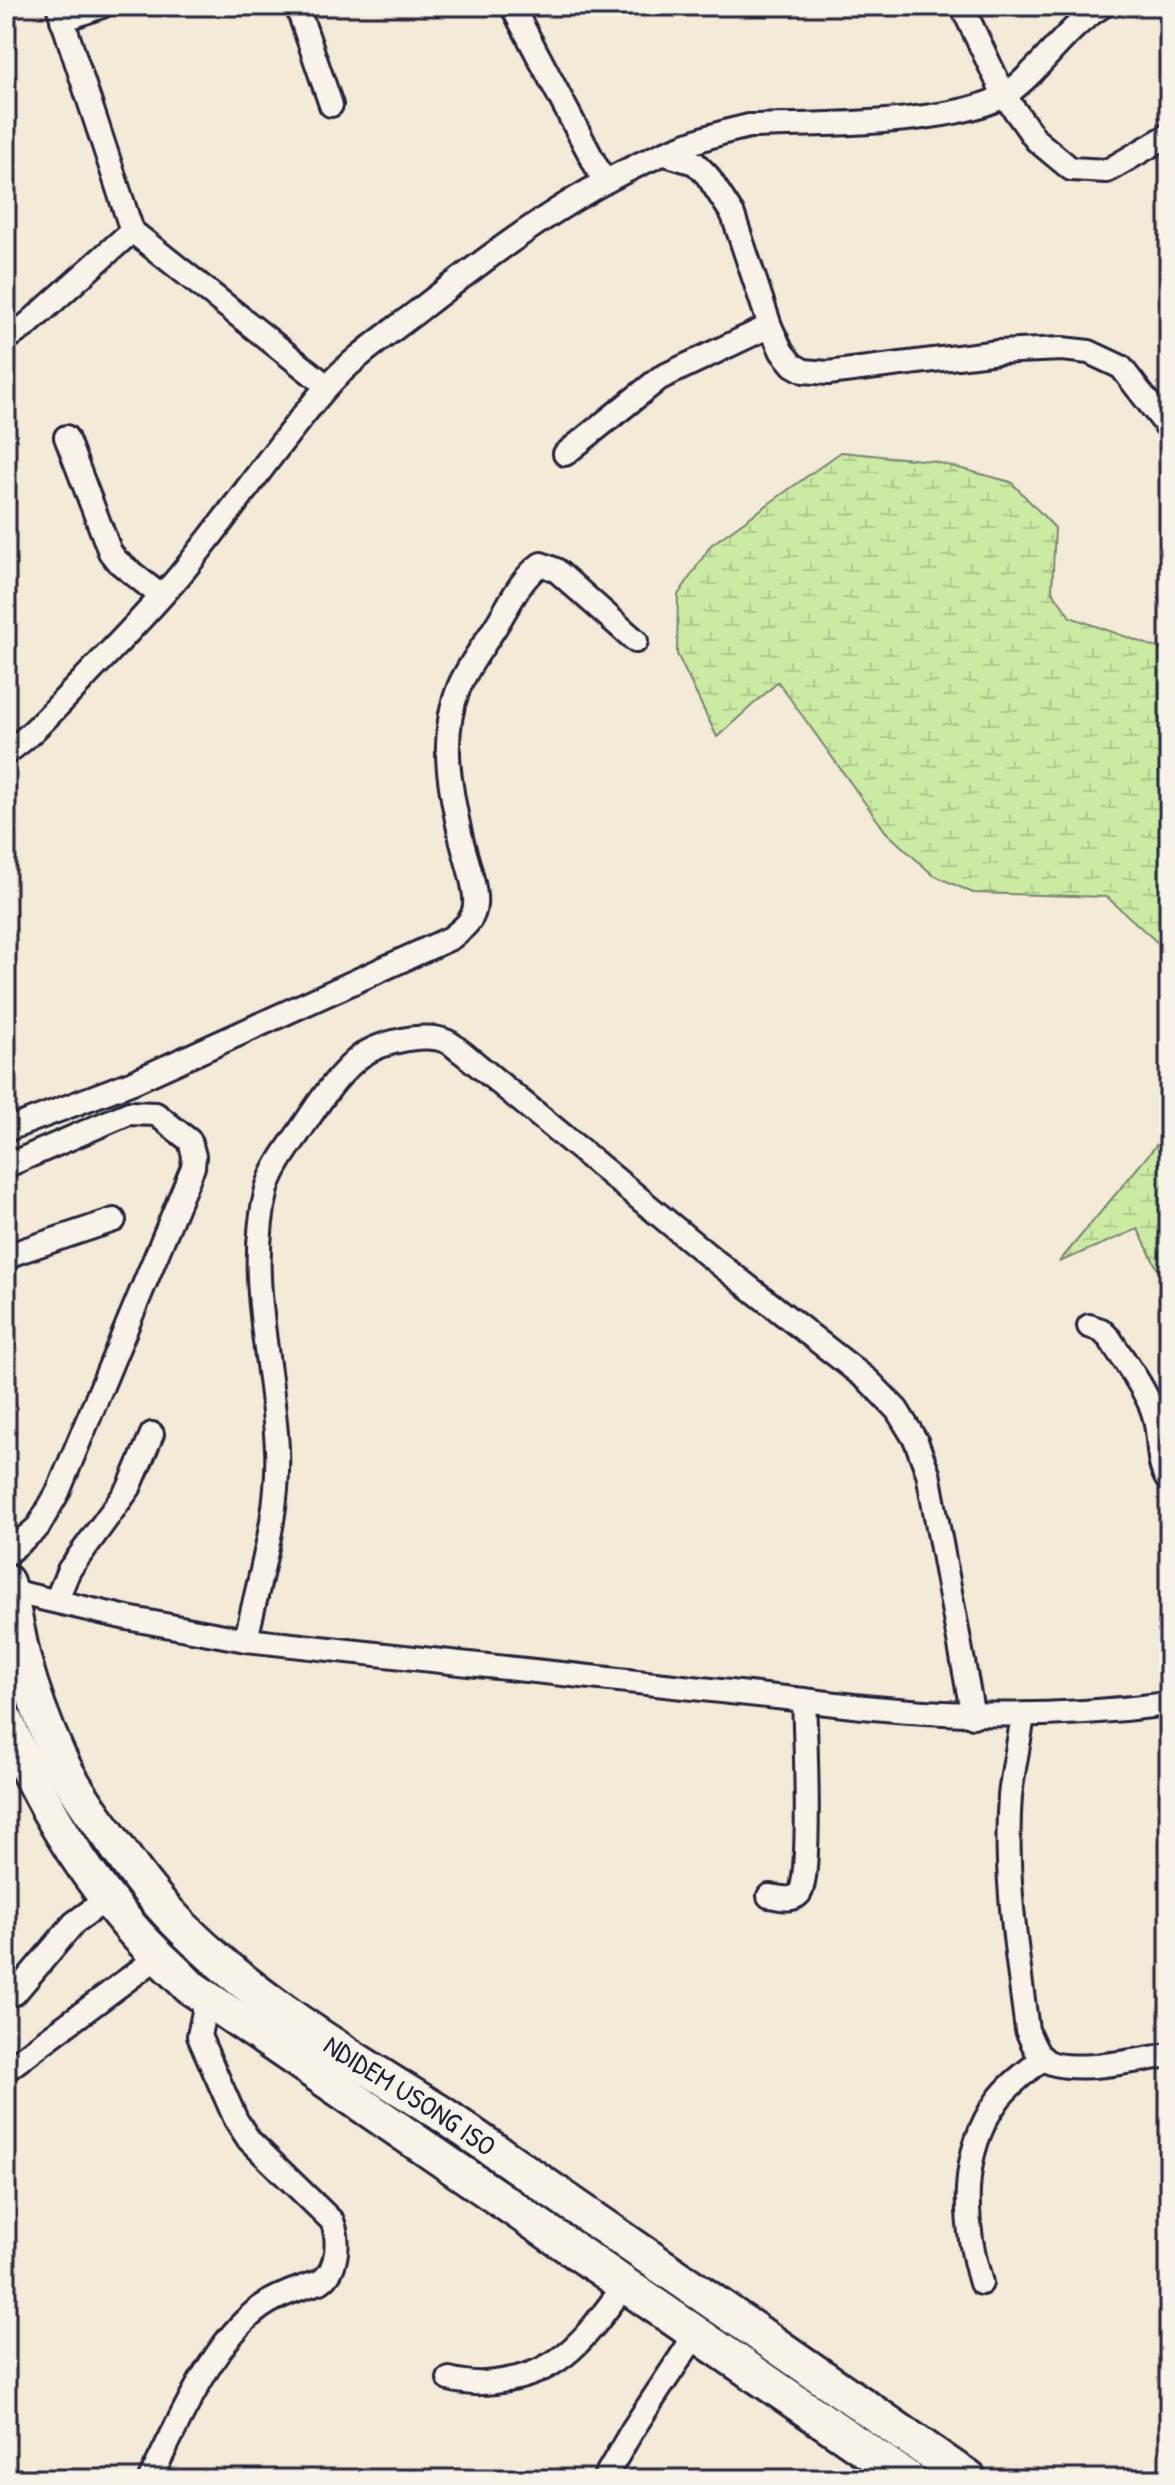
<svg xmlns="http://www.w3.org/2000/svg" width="1175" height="2485" font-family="'Patrick Hand',sans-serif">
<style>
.wetland{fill:url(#wetland-marsh);stroke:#76866f;stroke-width:2}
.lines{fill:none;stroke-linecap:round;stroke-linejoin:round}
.minor-casing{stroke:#22223b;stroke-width:28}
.highway-casing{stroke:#22223b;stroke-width:40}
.minor{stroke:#f7f3e8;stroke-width:22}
.highway{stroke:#f7f3e8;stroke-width:34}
.labels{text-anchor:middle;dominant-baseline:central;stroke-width:8;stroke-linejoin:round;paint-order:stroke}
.street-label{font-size:28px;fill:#22223b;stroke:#f7f3e8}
</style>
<defs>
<pattern id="wetland-marsh" width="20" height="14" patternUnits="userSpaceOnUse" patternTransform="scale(2)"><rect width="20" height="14" fill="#cbeba3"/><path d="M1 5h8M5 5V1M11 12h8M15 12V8" fill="none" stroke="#aec98d"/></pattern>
</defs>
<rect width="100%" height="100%" fill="#f3ead8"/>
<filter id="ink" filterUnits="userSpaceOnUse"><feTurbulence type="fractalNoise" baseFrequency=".0125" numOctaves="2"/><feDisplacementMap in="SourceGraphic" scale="16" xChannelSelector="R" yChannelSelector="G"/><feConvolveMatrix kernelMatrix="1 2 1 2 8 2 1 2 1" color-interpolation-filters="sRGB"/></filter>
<g filter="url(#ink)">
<!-- wetland -->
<g class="wetland">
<polygon points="841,452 932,461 1011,482 1055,528 1052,590 1070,617 1169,652 1169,953 1107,897 973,893 933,875 886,832 778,682 717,737 677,654 678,595 711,545"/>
<polygon points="1169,1130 1169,1293 1138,1229 1059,1262"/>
</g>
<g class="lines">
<!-- minor casing -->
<g class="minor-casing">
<g id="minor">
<polyline points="58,6 132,231 327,386"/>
<polyline points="297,6 331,105"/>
<polyline points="512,6 604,181"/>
<polyline points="962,6 1004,95 1036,140 1071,169 1107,171 1169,135"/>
<polyline points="62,20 102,6"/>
<polyline points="665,154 695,163 707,175 733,215 770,326 782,352 793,365 804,371 828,373 998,352 1062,349 1089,352 1121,367 1169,429"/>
<polyline points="6,339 27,325 132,231"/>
<polyline points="66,437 110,552 117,561 161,596"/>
<polyline points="565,454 660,378 770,326"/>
<path d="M6,753C34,734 57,706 81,682C114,647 149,612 180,575C230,515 274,448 325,389C351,359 387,335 418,311C517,234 624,153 749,126C810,124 960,126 1008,93C1043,68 1065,28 1103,6"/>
<path d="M6,1130L133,1082L451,938C462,929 474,921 475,905C477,887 465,857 461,838C450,789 439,736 459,687C468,666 482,648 494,629C509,606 519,580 541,564L556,570L636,641"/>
<polyline points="6,1166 129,1113 156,1114 190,1141 194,1156 193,1167 58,1492 38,1527 6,1554"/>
<polyline points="6,1260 15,1253 114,1220"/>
<path d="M1089,1326L1101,1330L1110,1339C1124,1361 1143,1385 1152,1409C1162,1433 1154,1461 1169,1482"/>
<path d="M6,1590L127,1618L246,1640L804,1700C931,1717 1042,1720 1169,1704"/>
<polyline points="56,1601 69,1570 129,1488 152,1434"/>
<path d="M246,1640C259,1578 280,1513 277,1449C273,1362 245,1276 267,1189C272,1170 288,1148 300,1131C316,1107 333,1080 356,1060C375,1043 424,1031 448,1042C453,1044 458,1050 463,1053L709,1256L869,1381L897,1410L916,1441L928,1473L973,1716"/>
<path d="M1023,1716C1019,1743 1013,1769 1010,1796C1004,1874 1017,1953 1027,2030C1031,2039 1035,2051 1042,2058C1064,2077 1141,2059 1169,2055"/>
<path d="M769,1896C779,1897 791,1902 799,1894C812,1882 805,1726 804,1700"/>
<polyline points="15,1993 74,1923 108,1898"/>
<polyline points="6,2070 159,1956"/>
<path d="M981,2283C963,2223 959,2154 997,2101C1009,2084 1027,2072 1043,2058"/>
<path d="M449,2379C472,2385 489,2384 512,2379C568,2368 592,2328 625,2285"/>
<path d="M150,2479C178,2425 215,2333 269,2302C285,2293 303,2287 320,2282C338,2271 340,2239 332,2221L249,2140L236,2120L199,2036L207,1997"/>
<polyline points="604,2479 633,2429 696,2334"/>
</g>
</g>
<!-- highway casing -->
<g class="highway-casing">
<g id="highway">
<path id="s1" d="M6,1582C13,1607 17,1633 23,1659C32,1692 44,1725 58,1756C71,1784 89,1809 107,1833C124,1858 142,1883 162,1906C235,1988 346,2055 439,2112L969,2479"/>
<path d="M6,1721C37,1797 79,1868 133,1930C150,1950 171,1967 189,1986L908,2479"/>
</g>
</g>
<!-- minor -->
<use href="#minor" class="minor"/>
<!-- highway -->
<use href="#highway" class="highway"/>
</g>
</g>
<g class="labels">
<!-- street labels -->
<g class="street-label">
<text stroke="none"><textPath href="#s1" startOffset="678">NDIDEM USONG ISO</textPath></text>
</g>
</g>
<!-- margin -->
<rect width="1175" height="2485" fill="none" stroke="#f7f3e8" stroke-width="32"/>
<rect x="16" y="16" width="1143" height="2453" fill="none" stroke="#22223b" stroke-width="3" filter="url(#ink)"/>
</svg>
